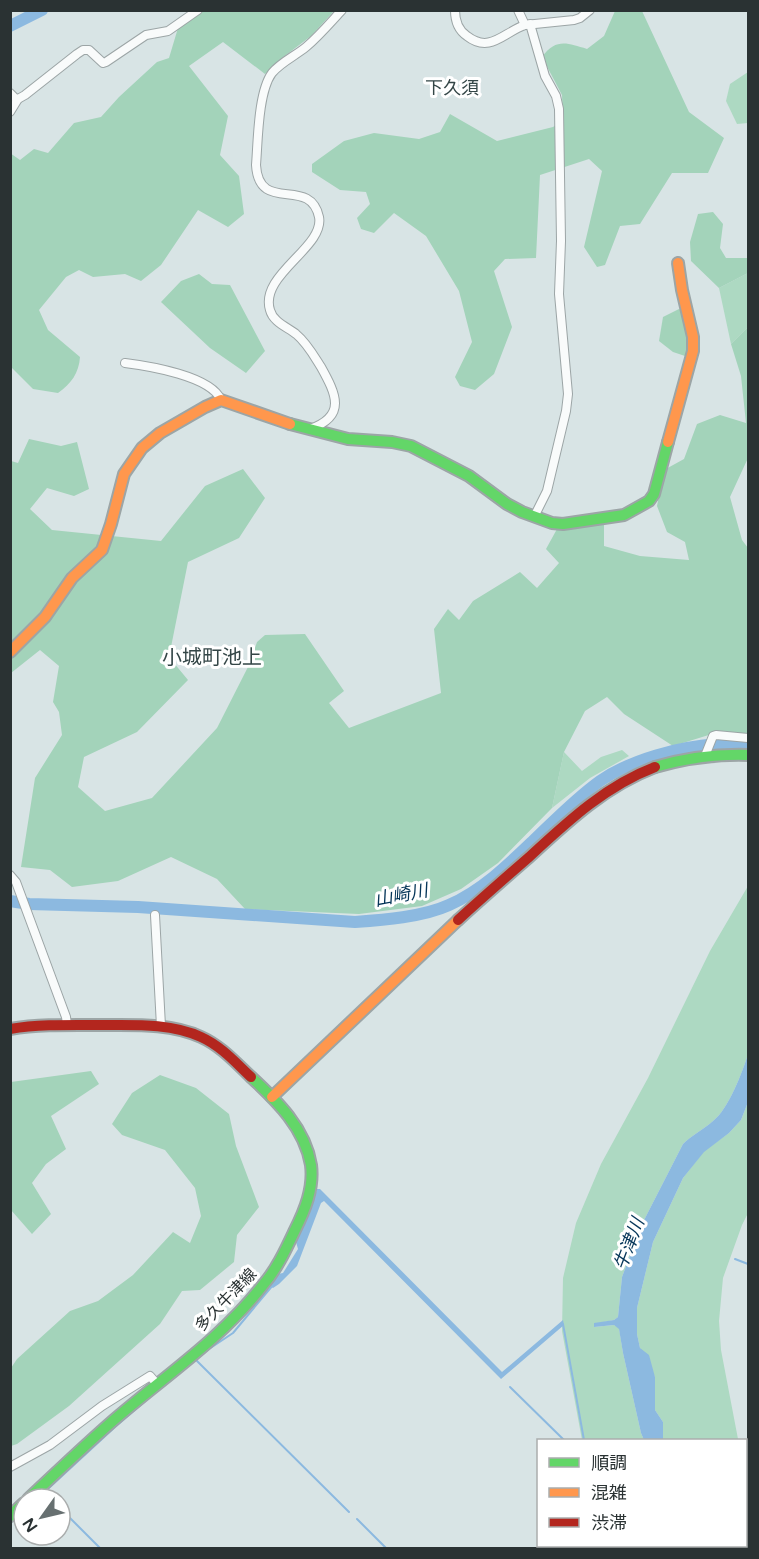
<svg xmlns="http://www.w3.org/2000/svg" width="759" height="1559" font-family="'Varela Round','Noto Sans JP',sans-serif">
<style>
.green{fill:#add9c2}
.forest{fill:#a3d3ba}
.water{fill:#8cb9e0}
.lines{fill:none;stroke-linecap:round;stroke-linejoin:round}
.stream{stroke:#8cb9e0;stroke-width:2}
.river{stroke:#8cb9e0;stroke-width:12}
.street-casing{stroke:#9ca5a6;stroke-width:10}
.fast-casing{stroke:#9ca5a6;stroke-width:14}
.slow-casing{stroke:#9ca5a6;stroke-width:14}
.jam-casing{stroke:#9ca5a6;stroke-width:14}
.street{stroke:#f9fbfb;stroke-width:8}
.fast{stroke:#63d668;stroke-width:10}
.slow{stroke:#ff974d;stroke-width:10}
.jam{stroke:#b3261e;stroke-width:10}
.labels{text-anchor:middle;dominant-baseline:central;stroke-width:6;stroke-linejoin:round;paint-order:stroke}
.street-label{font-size:16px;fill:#2a3233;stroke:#fff}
.neighbourhood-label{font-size:18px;fill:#344647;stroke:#fff}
.water-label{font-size:18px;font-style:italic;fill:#053558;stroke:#fff}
.quarter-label{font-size:20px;fill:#344647;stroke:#fff}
</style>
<rect width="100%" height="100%" fill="#d8e4e5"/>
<!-- green -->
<g class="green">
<polygon points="748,72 748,123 737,124 726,101 730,84"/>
<polygon points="748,273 748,327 731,344 719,288"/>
<polygon points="622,750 629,756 590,778 552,808 564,752 582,771 601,757"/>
<path d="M748,886V1054C743,1071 728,1110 713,1121C704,1129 692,1135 683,1144L642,1224L622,1277L618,1317L614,1320L594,1324V1327L614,1325L619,1328L623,1353L641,1433L644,1440H582L562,1331L563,1278L576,1223L601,1164L648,1078L710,951Z"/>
<polygon points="748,1102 748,1213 742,1225 723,1278 719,1321 721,1350 738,1439 740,1440 663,1440 663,1422 655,1410 655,1377 640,1348 637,1334 637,1308 653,1242 683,1178 704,1151 729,1133 741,1120"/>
</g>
<!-- forest -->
<g class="forest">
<path d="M204,11H334L311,36L282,58L265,74L223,42L189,66L228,116L220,155L239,176L244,214L228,227L198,210L161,265L141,281L125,274L93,277L79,270L66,277L39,310L48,330L80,357C79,373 71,384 58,393L33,389L11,367L10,153L20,160L34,149L48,153L74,123L101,117L119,97L157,62L169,58L178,28Z"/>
<path d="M615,11H642L689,112L724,138L708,173H672L640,224L620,226L605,265L597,267L584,247L602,171L589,159L540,175L536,258L505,259L494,271L512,327L494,374L475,390L460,386L455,377L472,342L459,291L426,236L394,213L374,233L361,229L357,218L370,204L366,192L340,190L312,172V164L344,141L374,133L419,139L440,132L450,114L497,141L553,127L563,120L562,95L542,57C556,38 567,43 587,49L604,36Z"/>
<polygon points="713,212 723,224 720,248 726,258 748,258 748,273 719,288 691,261 690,242 698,214"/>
<polygon points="199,274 212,284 230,285 265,351 246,373 210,348 161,302 181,281"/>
<polygon points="679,309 690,314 698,332 696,352 688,357 673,352 659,341 663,317"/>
<polygon points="748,327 748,458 730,497 742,540 748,548 748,734 712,734 673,746 624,714 607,697 585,711 564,752 552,808 498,863 461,889 422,906 359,914 245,909 217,879 171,857 118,881 72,887 50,870 21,867 35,778 62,735 59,712 53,702 59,666 40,650 11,673 11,461 18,463 29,439 61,446 77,442 89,489 74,496 47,488 30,509 52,530 161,541 205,486 243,469 265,498 239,538 188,562 169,657 188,680 137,732 84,757 78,787 105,811 152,798 217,728 249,665 257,642 265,635 305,634 344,691 329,703 349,728 441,693 434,629 448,609 459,620 473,601 520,572 537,588 559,563 546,549 557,529 577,524 604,524 604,546 640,556 689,560 685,542 667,532 657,506 664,470 684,459 697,424 720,415 746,423 741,376 731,344"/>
<polygon points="91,1071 99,1084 51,1116 66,1149 46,1164 32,1183 51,1214 32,1234 11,1210 11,1082"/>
<polygon points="160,1075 196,1088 229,1114 236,1146 259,1207 237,1235 234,1262 200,1290 182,1291 160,1324 69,1406 17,1444 11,1446 11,1368 17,1359 70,1311 98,1301 133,1275 173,1232 190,1243 201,1216 195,1188 165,1150 122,1135 112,1124 132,1093"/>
</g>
<!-- water -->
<g class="water">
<path d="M748,1054V1102L741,1120L729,1133L704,1152L683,1178L653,1242L637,1308V1334L640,1348L649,1355L655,1377V1410L663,1422V1440H644L641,1433L623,1353L619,1329L614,1325L594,1327V1323L614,1320L618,1317L622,1277L642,1224L683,1144C692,1135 704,1129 713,1121C728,1110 743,1071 748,1054Z"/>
<polygon points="317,1189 320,1189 502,1372 563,1320 564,1325 501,1379 324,1201 321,1203 297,1266 279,1284 273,1288 270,1286 278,1274 283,1273 298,1249 296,1242 309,1215"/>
</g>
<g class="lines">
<!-- stream -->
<g class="stream">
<polyline points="735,1259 748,1264"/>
<polyline points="563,1324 584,1440"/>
<polyline points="203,1353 233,1333 273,1285"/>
<polyline points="195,1359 349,1512"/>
<polyline points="510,1387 564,1440"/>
<polyline points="746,1442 748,1443"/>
<polyline points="44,1492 51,1499"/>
<polyline points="37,1499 115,1427 150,1397"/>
<polyline points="60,1508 100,1548"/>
<polyline points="357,1519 386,1548"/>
<polyline points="10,1523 24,1511"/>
<polyline points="599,1548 599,1546"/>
</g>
<!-- river -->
<g class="river">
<polyline points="10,26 42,10"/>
<path d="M10,901L29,904L138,907L355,922C383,920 423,917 449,905C481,891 507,866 532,842C554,821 575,799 600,781C632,759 679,747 717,744C727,744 738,746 748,746"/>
</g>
<!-- street casing -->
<g class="street-casing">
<g id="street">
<path d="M455,10C455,21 458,30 467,36C490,54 504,32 525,25L574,20L580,18L590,10"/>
<polyline points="518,10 525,25"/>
<polyline points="530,24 545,76 556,96 559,109 561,241 559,294 568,394 566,411 547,491 534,517"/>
<polyline points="10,93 15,98 18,99"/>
<polyline points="10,112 18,99 25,95 77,54 83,50 89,50 103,63 106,62 146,35 168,31 198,10"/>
<path d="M125,363C149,366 211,376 221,400"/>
<path d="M310,429C347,416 336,394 321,367C314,356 307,343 296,334C287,327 273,322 270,310C259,275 325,247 319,217C310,175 259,215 256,165C258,141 258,92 272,73C281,62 295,56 306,47C319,36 330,23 342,10"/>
<polyline points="705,756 713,736 716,735 748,738"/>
<polyline points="10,875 16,882 66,1017 67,1024"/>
<polyline points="155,915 161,1026"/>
<polyline points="10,1467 50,1445 102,1406 150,1376 157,1384"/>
</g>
</g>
<!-- fast casing -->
<g class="fast-casing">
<g id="fast">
<polyline points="290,424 348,439 392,442 411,446 469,476 507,504 522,512 552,523 563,524 624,515 649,501 654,494 668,442"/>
<path d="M655,767C686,758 716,754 748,755"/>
<path d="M28,1499C57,1472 85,1445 115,1419C165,1376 222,1338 263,1285C277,1269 286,1249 295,1230C305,1210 314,1188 311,1165C305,1128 277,1101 251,1077"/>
<polyline points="10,1516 24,1503"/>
</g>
</g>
<!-- slow casing -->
<g class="slow-casing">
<g id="slow">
<polyline points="668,442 693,351 693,337 682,290 678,263"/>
<polyline points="10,652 45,617 72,578 102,550 111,524 124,474 142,448 160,433 205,407 221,400 290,424"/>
<polyline points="272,1097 458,920"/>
</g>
</g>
<!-- jam casing -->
<g class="jam-casing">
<g id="jam">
<path d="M458,920C481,899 505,878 528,858C567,822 605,786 655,767"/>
<path d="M10,1029C40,1024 71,1025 102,1025C134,1025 171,1023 201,1037C221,1046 235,1062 251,1077"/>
</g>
</g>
<!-- street -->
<use href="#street" class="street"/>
<!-- fast -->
<use href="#fast" class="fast"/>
<!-- slow -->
<use href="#slow" class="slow"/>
<!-- jam -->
<use href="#jam" class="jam"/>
</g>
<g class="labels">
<!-- street labels -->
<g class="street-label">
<text transform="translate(226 1300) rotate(-46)">多久牛津線</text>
</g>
<!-- neighbourhood labels -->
<g class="neighbourhood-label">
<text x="452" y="88">下久須</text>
</g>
<!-- water labels -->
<g class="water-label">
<text transform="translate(401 895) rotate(-11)">山崎川</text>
<text transform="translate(629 1244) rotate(-69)">牛津川</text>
</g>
<!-- quarter labels -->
<g class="quarter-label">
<text x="212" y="658">小城町池上</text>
</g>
</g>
<!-- border -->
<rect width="759" height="1559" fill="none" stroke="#2a3233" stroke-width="24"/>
<!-- legend -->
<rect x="537" y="1439" width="210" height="108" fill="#ffffff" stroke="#aaadad" stroke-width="1.5"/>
<rect x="549" y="1458" width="30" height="9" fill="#63d668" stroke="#aaadad" stroke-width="1.5"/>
<text x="591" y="1469" font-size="18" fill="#2a3233">順調</text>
<rect x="549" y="1488" width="30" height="9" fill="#ff974d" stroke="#aaadad" stroke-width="1.5"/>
<text x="591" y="1499" font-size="18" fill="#2a3233">混雑</text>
<rect x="549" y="1518" width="30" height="9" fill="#b3261e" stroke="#aaadad" stroke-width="1.5"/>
<text x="591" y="1529" font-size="18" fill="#2a3233">渋滞</text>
<!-- north arrow -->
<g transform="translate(42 1517) rotate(236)"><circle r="28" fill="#ffffff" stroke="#aaadad" stroke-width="1.5"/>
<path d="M0-4.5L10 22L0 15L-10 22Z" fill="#677071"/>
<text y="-9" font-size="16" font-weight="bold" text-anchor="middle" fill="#2a3233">N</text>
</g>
</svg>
